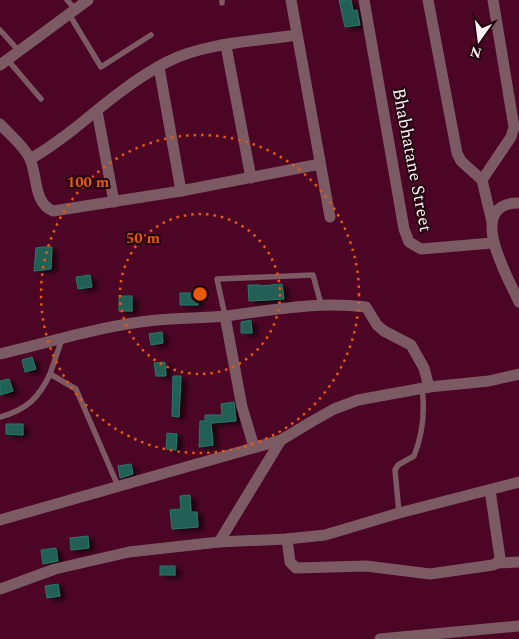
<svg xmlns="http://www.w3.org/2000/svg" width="519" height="639" font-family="Spectral,serif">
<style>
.building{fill:#245e54;stroke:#237b6c;filter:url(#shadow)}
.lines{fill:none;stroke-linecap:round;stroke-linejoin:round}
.service{stroke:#7c5a64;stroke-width:5.5}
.minor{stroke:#7c5a64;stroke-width:11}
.ring{fill:none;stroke:#e8590c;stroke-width:2.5;stroke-dasharray:2.5 5}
.labels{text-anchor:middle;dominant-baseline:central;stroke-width:4;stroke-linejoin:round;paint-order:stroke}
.street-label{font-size:18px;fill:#fbf1f4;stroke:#220510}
.centre{fill:#e8590c;stroke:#220510;stroke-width:2.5}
.ring-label{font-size:15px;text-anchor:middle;font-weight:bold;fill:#e8590c;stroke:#220510;stroke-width:4;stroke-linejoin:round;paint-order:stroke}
</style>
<defs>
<filter id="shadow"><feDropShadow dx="5.5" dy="3" stdDeviation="2.5" flood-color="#0009"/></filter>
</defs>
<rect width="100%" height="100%" fill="#4d0526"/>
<!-- building -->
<g class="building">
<polygon points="339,0 351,0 353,11 357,10 360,25 345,27"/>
<polygon points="43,247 52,247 51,269 34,271 36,248"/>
<polygon points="90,275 92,287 78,289 76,277"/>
<polygon points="282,284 284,299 249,301 248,285 260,285 260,286"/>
<rect x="180" y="293" width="18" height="12"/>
<rect x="119" y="296" width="13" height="15"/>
<polygon points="251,320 252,333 241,333 241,322"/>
<polygon points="162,332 163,343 151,345 149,334"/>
<polygon points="32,357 36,369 25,372 22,360"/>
<polygon points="165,362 166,376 156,376 154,363"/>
<polygon points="173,376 181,376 179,417 172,416"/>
<polygon points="9,379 13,391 0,395 0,381"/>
<polygon points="234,402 236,421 211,423 213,445 199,447 200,421 205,421 205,415 222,415 221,404"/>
<polygon points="6,424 23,424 23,435 6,434"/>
<polygon points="167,433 177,434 176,450 166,449"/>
<polygon points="131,464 133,474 120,478 118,466"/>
<polygon points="190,495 191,512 197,512 198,527 172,529 170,510 181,509 180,496"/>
<polygon points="88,536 89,548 71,550 70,538"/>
<polygon points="56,548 58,561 43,564 41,550"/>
<rect x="160" y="566" width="15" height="9"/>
<polygon points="58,584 60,596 47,598 45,586"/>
</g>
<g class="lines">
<!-- service -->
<g class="service">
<polyline points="67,0 75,9"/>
<polyline points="222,0 222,3"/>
<polyline points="69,14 101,67 151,35"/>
<polyline points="0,30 18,50"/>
<polyline points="7,59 41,99"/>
<polyline points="225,316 217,279 313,275 321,304"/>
<polyline points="62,339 50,374 76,389 118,486"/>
<path d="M0,417C26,410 39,398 50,374"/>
<path d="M399,513L395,470L398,465L414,456C423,434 425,411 422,388"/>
</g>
<!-- minor -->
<g class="minor">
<polyline points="291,0 330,217"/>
<polyline points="364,0 404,229 409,242 421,249 492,243"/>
<polyline points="428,0 457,153 461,161 482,180 492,222"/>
<polyline points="226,46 251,178"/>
<polyline points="0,65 88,0"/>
<polyline points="159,67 181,191"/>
<polyline points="97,111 114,202"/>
<path d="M0,124C9,134 25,147 30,159C38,177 33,202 53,211L181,191L320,164"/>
<path d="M30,159C47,150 59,140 74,129C103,105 134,79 167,62C203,43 257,41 297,35"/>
<polyline points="482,180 511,137 514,127 493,0"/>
<path d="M519,203C464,203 508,277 519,302"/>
<polyline points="225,316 242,407 254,447"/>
<path d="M0,354C51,342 104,325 157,320C180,318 203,318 226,316C273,310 318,301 366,307L377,325L384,331L411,345L424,368L429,387"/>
<polyline points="0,520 281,440"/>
<polyline points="287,539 290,562 296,568 366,566 430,574 493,565 497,563 500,558 490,490"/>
<polyline points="219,542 281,440 311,422 334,409 358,400 429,387 489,381 519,374"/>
<polyline points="497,563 519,562"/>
<polyline points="0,589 55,569 129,552 219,542 287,539 325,535 399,513 519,482"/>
<polyline points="380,639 519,626"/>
</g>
</g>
<!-- distance rings -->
<g class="ring">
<circle cx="200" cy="294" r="80"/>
<circle cx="200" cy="294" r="159"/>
</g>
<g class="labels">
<!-- street labels -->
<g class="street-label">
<text transform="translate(412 160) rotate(79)">Bhabhatane Street</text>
</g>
</g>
<circle cx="200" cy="294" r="8" class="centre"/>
<g class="ring-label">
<text x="88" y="187">100 m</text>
<text x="143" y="243">50 m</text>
</g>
<!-- north arrow -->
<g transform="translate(479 40) rotate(194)" stroke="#220510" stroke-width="4" paint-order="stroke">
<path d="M0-4L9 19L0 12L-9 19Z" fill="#fbf1f4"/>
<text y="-8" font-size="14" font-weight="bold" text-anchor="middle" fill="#fbf1f4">N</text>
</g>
</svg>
